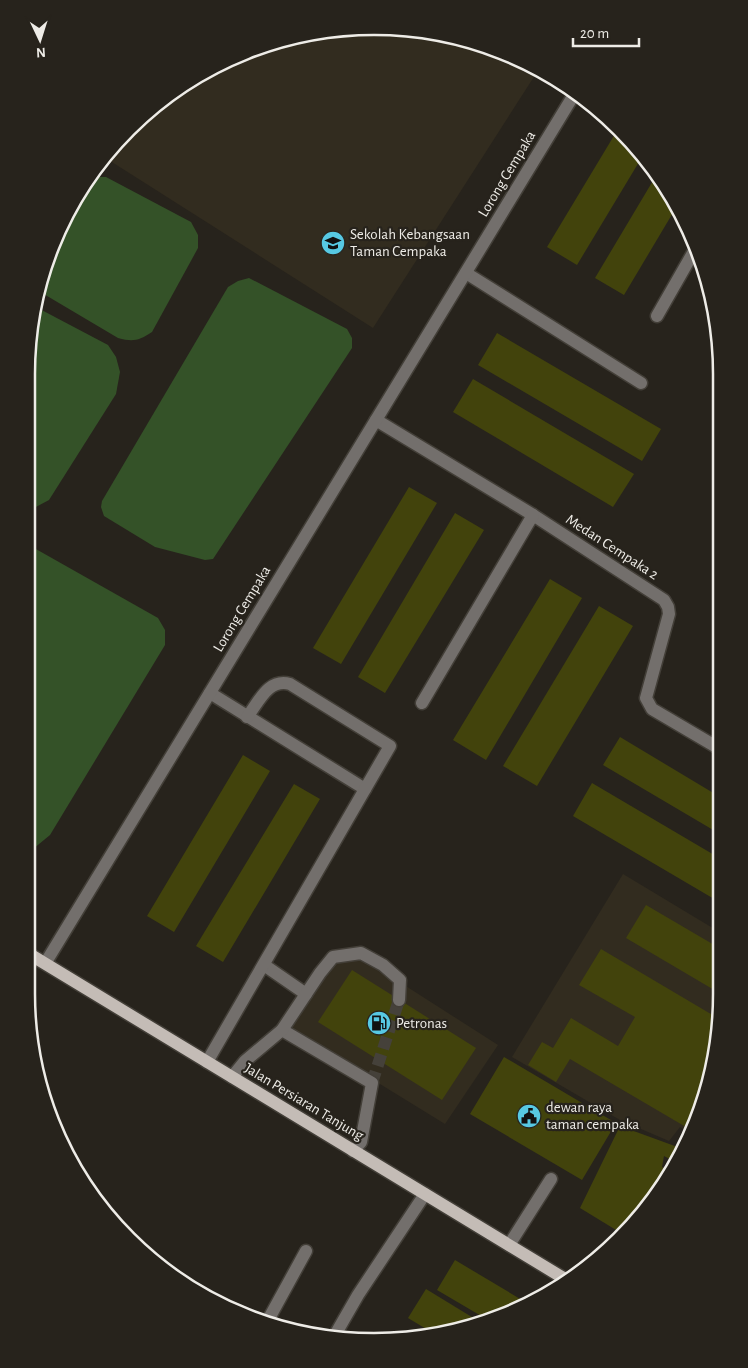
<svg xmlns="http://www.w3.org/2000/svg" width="748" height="1368" font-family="'Alegreya Sans',sans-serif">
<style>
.built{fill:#322c1f}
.water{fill:#345228}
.building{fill:#42430c}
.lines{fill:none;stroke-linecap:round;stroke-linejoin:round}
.minor-tunnel{stroke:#45413a;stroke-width:12;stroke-dasharray:12 6;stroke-linecap:butt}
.minor-casing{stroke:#433f38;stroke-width:15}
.major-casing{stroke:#433f38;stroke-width:15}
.minor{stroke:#736f6c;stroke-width:12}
.major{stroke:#c4bcb6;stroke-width:12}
.labels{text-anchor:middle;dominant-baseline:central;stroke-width:4.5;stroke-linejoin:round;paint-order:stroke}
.street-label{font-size:15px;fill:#eeece7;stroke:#27231c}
.poi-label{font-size:15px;fill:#eeece7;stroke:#27231c;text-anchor:start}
.rim{fill:none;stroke:#eeece7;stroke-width:2.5}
</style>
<rect width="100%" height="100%" fill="#27231c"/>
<!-- built -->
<g class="built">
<polygon points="351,27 419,29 486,45 539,69 373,328 104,157 112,145 162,98 220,62 284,38"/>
<polygon points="623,874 721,933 721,1016 710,1084 690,1133 680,1127 669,1141 620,1120 512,1057"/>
<polygon points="362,958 498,1045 445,1124 289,1028 336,961"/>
</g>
<!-- water -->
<g class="water">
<path d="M90,177H106L191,222L198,235V248L152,332C138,341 133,342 118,338L37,290L38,284L73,200Z"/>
<polygon points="249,278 347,329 352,338 352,348 213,559 205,560 155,547 104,516 101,507 102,501 228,287 238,281"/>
<polygon points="34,306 108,345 116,357 120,372 116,394 49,500 34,508 27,507 27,352"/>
<polygon points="27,544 158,618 165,630 165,645 50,835 33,849 26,851"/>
</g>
<!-- building -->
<g class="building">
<polygon points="618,129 642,157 577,265 547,247"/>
<polygon points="657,174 663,181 677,206 624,295 595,278"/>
<polygon points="497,333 661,429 642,461 478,365"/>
<polygon points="473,379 634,474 613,507 453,412"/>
<polygon points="409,487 437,503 341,664 313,648"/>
<polygon points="455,513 484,530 385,693 358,677"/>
<polygon points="550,579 582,598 486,760 453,740"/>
<polygon points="599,606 633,626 537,786 503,766"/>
<polygon points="620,737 720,797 720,834 603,765"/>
<polygon points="243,755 270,771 174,932 147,916"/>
<polygon points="592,783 721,859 721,903 573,816"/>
<polygon points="294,784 320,799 223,962 196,946"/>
<polygon points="646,905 721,949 721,994 626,938"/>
<polygon points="601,949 721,1020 710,1084 691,1130 570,1059 556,1082 528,1065 542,1042 553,1048 571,1018 618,1046 635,1017 579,985"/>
<polygon points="352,970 476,1048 442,1100 318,1022"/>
<polygon points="504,1057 616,1123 582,1180 470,1114"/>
<polygon points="620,1126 683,1149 677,1163 664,1156 662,1167 672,1172 621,1233 580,1208"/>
<polygon points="455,1260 527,1303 507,1315 488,1320 437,1290"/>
<polygon points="426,1289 480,1322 433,1333 408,1318"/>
</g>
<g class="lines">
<!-- minor-tunnel -->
<polyline class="minor-tunnel" points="372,1083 399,1000"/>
<!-- minor casing -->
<g class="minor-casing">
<g id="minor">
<polyline points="466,273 641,383"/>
<polyline points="657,316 697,246"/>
<polyline points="376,420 533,515 664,600 668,607 669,614 646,698 652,709 720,749"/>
<polyline points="210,693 365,789"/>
<polyline points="422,703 533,515"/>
<polyline points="46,962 575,93"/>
<polyline points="264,965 306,994"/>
<polyline points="282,1030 372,1083 361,1142 353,1151"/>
<path d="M207,1062L390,746L290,684C268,678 259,702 247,717"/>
<polyline points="232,1077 245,1061 282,1030 320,973 333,957 361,953 383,965 400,980 399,1000"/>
<polyline points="509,1245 551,1179"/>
<polyline points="267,1322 306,1251"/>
<polyline points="335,1335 358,1295 425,1194"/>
</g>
</g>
<!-- major casing -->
<g class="major-casing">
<polyline id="major" points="26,952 565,1279"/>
</g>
<!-- minor -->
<use href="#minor" class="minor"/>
<!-- major -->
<use href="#major" class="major"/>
</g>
<!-- icons -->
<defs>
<g id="school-disc" transform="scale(1.25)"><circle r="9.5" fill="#57c9e3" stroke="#27231c"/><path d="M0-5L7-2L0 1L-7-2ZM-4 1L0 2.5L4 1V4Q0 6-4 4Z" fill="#111"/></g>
<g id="fuel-disc" transform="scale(1.25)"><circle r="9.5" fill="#57c9e3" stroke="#27231c"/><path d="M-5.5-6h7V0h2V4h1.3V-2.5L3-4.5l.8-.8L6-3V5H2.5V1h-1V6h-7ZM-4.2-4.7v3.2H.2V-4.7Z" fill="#111"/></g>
<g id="civic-disc" transform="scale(1.25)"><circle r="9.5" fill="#57c9e3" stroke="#27231c"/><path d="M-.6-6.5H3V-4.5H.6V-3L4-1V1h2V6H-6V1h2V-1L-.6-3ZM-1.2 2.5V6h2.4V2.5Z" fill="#111"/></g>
</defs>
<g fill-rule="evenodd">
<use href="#school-disc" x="333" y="243"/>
<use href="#fuel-disc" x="379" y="1023"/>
<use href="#civic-disc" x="529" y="1116"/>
</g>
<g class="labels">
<!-- street labels -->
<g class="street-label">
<text transform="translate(507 174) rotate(-59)">Lorong Cempaka</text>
<text transform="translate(612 547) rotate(33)">Medan Cempaka 2</text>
<text transform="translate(242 609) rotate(-59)">Lorong Cempaka</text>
<text transform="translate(304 1102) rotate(31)">Jalan Persiaran Tanjung</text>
</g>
<!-- poi labels -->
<g class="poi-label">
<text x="350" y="234">Sekolah Kebangsaan<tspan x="350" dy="17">Taman Cempaka</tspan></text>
<text x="396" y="1023">Petronas</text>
<text x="546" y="1107">dewan raya<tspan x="546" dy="17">taman cempaka</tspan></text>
</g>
</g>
<!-- crop -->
<path d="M0 0H748V1368H0ZM374 35H374A339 339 0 0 1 713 374V994A339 339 0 0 1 374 1333H374A339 339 0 0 1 35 994V374A339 339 0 0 1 374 35Z" fill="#27231c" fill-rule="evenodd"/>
<path class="rim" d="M374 35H374A339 339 0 0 1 713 374V994A339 339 0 0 1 374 1333H374A339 339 0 0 1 35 994V374A339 339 0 0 1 374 35Z"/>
<!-- north arrow -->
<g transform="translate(40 40) rotate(176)" stroke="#27231c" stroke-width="4" paint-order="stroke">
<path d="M0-4L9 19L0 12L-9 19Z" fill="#eeece7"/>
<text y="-8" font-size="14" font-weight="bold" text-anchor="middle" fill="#eeece7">N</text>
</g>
<!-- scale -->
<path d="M573 38v8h66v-8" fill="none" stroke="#eeece7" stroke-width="2.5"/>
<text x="580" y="38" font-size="15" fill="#eeece7" stroke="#27231c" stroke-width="4" paint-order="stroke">20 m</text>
</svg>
